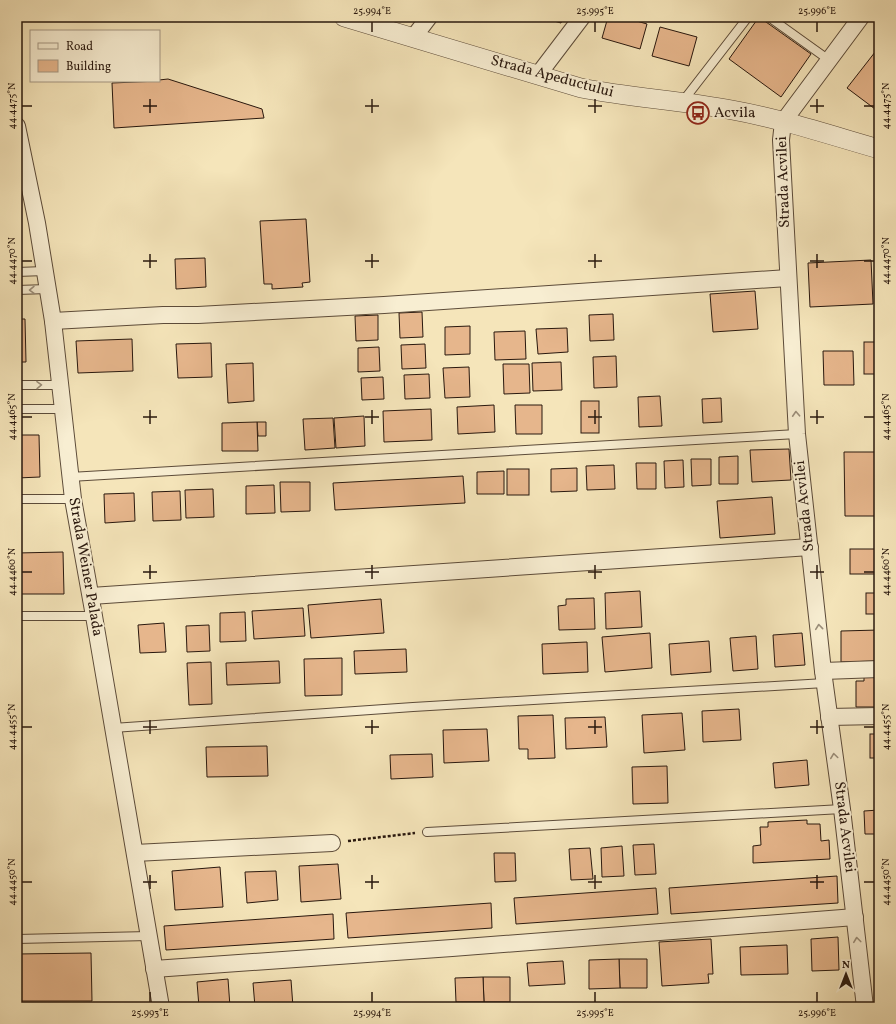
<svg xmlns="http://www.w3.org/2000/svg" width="896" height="1024" font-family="Vollkorn,serif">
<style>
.building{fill:#e6b68c;stroke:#29180e}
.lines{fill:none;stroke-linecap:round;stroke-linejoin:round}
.service-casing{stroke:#5c4b39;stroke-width:10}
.minor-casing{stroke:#5c4b39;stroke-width:18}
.tertiary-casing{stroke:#5c4b39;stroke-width:20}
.path{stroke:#29180e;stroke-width:2.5;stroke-dasharray:3 2;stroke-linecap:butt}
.service{stroke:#f8eed2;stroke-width:8}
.minor{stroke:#f8eed2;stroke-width:16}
.tertiary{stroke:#f8eed2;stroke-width:19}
.oneway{stroke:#9b8e7a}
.ticks{fill:none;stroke:#29180e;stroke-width:1.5}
.labels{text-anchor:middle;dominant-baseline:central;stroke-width:4;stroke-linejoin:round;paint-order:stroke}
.street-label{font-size:15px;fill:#29180e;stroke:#f8eed2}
.poi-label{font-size:15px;fill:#29180e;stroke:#f8eed2;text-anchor:start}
.neatline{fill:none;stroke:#29180e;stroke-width:1.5}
.ticks-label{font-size:10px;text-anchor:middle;fill:#29180e}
</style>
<rect width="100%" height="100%" fill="#f5e5ba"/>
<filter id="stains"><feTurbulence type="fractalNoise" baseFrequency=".005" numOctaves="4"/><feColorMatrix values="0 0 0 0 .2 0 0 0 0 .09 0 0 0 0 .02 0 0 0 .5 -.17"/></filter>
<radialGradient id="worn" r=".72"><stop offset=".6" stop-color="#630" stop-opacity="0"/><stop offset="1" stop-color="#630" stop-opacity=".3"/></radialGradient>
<!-- building -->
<g class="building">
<polygon points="540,17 563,17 561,23"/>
<polygon points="608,17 623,17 647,24 640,49 602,38"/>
<polygon points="759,17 811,54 781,97 729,59"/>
<polygon points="660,27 697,37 689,66 652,56"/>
<polygon points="879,47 879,112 847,88"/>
<polygon points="168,79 262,109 264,118 114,128 112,83 159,81 159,80"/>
<polygon points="306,219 310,282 302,283 303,287 272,289 272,284 264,284 260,221"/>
<polygon points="205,258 206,287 176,289 175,259"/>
<polygon points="871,260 873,304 810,307 808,263"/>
<polygon points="755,291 758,329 713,332 710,294"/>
<polygon points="422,312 423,337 400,338 399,313"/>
<polygon points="613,314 614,340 590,341 589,315"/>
<polygon points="378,315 378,340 356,341 355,316"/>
<polygon points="17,319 25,319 26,362 17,362"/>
<polygon points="470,326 470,354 445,355 445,327"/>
<polygon points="567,328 568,352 538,354 536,329"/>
<polygon points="525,331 526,359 495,360 494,332"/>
<polygon points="132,339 133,371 78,373 76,341"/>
<rect x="864" y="342" width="15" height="32"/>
<polygon points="211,343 212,377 178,378 176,344"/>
<polygon points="425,344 426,368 402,369 401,345"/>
<polygon points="379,347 380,371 358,372 358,348"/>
<polygon points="823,351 853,351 854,385 824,385"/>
<polygon points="616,356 617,387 594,388 593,357"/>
<polygon points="561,362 562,390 533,391 532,363"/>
<polygon points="253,363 254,401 228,403 226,364"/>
<polygon points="503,364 529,364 530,393 504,394"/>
<polygon points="469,367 470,397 445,398 443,368"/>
<polygon points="429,374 430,398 405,399 404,375"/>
<polygon points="383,377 384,399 362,400 361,378"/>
<polygon points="660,396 662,426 639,427 638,397"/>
<polygon points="721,398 722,422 703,423 702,399"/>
<rect x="581" y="401" width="18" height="32"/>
<polygon points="494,405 495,432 458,434 457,407"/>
<polygon points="515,405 542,405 542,434 516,434"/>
<polygon points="431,409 432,440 384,442 383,411"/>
<polygon points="364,416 365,446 336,448 334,418"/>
<polygon points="333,418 335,448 305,450 303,419"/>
<polygon points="257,422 266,422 266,436 258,436"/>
<polygon points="257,422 258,451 222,451 222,423"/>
<polygon points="17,435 39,435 40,477 17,478"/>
<polygon points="789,449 791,480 752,482 750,450"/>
<polygon points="844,452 879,452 879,516 845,516"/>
<polygon points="738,456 738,484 719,484 719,457"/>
<polygon points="691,459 711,459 711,485 692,486"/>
<polygon points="683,460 684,487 665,488 664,461"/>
<polygon points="636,463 656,463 656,489 637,489"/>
<polygon points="614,465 615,489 587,490 586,466"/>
<polygon points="577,468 577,491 551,492 551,469"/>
<rect x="507" y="469" width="22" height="26"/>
<polygon points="504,471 504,494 477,494 477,472"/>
<polygon points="463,476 465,503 335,510 333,483"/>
<polygon points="280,482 310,482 310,511 281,512"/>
<polygon points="274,485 275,513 246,514 246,486"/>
<polygon points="213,489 214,517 186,518 185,490"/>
<polygon points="180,491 181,520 153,521 152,492"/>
<polygon points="134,493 135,521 105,523 104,494"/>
<polygon points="772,497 775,534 720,538 717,501"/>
<rect x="850" y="549" width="29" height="25"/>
<polygon points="63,552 64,594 17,594 17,553"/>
<polygon points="640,591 642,627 606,629 605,593"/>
<rect x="866" y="593" width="13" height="21"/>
<polygon points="594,598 595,629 559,630 558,606 566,605 566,599"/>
<polygon points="381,599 384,633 311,638 308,605"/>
<polygon points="303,608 305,636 254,639 252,611"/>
<polygon points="245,612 246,641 220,642 220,613"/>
<polygon points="164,623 166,652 140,653 138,625"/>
<polygon points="209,625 210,651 187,652 186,626"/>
<polygon points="879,630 879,661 841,662 841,631"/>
<polygon points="650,633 652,668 605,672 602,637"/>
<polygon points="802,633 805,665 775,667 773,635"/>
<polygon points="756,636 758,669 733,671 730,638"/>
<polygon points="709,641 711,672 671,675 669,644"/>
<polygon points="587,642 588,672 543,674 542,644"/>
<polygon points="406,649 407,672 355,674 354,651"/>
<polygon points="342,658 342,695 305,696 304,659"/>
<polygon points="279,661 280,683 227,685 226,663"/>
<polygon points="211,662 212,704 189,705 187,663"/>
<polygon points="864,677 879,677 879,707 856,707 856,681 864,681"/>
<polygon points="739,709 741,740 703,742 702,711"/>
<polygon points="682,713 685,750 644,753 642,715"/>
<polygon points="553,715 555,758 528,759 528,749 519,749 518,716"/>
<polygon points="605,717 607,747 566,749 565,718"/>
<polygon points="487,729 489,761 444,763 443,730"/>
<rect x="870" y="734" width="9" height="24"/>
<polygon points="267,746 268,776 207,777 206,747"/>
<polygon points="432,754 433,777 391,779 390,755"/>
<polygon points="807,760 809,785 775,788 773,763"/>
<polygon points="667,766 668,803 633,804 632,767"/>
<polygon points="879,810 879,834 865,834 864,811"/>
<polygon points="807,820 807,824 820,824 821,841 829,840 830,859 753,863 753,846 761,845 760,827 768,827 768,822"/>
<polygon points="654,844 656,874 635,875 633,845"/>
<polygon points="622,846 624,876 602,877 601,848"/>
<polygon points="590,848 593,879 571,880 569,849"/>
<polygon points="494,853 515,853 516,881 495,882"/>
<polygon points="338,864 341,899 301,902 299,866"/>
<polygon points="220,867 223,907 175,910 172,871"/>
<polygon points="276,871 278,900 247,903 245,872"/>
<polygon points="837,876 838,903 671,914 669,888"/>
<polygon points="656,888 658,914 516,924 514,898"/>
<polygon points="491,903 492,928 348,938 346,913"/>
<polygon points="333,914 334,939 166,950 164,926"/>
<polygon points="838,937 839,970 812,971 811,939"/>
<polygon points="711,939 713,974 708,974 709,983 662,986 659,942"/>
<polygon points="787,945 788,974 741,975 740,947"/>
<polygon points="91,953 92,1001 17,1001 17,954"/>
<polygon points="619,959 647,959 647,988 620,988"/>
<polygon points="619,959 620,988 589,989 589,960"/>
<polygon points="563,961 565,984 529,986 527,963"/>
<polygon points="483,977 510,977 510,1002 484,1002"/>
<polygon points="483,977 484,1002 456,1002 455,978"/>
<polygon points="228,979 230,1007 199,1007 197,982"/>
<polygon points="291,980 293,1007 255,1007 253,983"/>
</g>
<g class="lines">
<!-- service casing -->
<g class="service-casing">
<g id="service">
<polyline points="769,17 829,60"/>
<polyline points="683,101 748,17"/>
<polyline points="17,272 45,271"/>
<polyline points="17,290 48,289"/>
<polyline points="17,385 61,385"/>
<polyline points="17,409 63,409"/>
<polyline points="70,477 797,434"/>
<polyline points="17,499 73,499"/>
<polyline points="17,616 94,616"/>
<polyline points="113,728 413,707 825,683"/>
<polyline points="427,832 842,809"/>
<polyline points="17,939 149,936"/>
</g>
</g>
<!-- minor casing -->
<g class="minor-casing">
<g id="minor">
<polyline points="861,17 783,122 781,140 797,434 823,671 842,809 865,1007"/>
<polyline points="413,38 429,17"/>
<polyline points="538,75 582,17"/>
<polyline points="17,126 37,223 53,321 73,499 94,616 161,1007"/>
<polyline points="53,321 163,315 198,315 384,305 788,278"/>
<polyline points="91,596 810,547"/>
<polyline points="823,671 879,669"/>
<polyline points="829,717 879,716"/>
<polyline points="135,853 332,843"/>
<polyline points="154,969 452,948 855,917"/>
</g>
</g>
<!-- tertiary casing -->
<g class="tertiary-casing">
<path id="tertiary" d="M344,17L581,88C631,98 681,100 732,110C782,119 830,135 879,149"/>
</g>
<!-- path -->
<polyline class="path" points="348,841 415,833"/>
<!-- service -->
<use href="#service" class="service"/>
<!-- minor -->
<use href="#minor" class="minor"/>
<!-- tertiary -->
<use href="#tertiary" class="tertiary"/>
</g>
<!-- one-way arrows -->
<defs><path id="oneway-chevron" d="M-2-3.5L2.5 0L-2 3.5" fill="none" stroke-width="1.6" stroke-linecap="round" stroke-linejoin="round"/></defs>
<g class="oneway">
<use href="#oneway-chevron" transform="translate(32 290) rotate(179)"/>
<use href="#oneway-chevron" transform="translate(39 385) rotate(-1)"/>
<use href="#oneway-chevron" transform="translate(796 414) rotate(-93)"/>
<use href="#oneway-chevron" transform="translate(819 627) rotate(-96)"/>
<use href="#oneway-chevron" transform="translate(834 756) rotate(-98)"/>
<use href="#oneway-chevron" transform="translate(857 940) rotate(-97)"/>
</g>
<!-- ticks -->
<path class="ticks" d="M372,22V32M595,22V32M817,22V32M150,99V113M372,99V113M595,99V113M817,99V113M22,106H32M143,106H157M365,106H379M588,106H602M810,106H824M864,106H874M150,254V268M372,254V268M595,254V268M817,254V268M22,261H32M143,261H157M365,261H379M588,261H602M810,261H824M864,261H874M150,410V424M372,410V424M595,410V424M817,410V424M22,417H32M143,417H157M365,417H379M588,417H602M810,417H824M864,417H874M150,565V579M372,565V579M595,565V579M817,565V579M22,572H32M143,572H157M365,572H379M588,572H602M810,572H824M864,572H874M150,720V734M372,720V734M595,720V734M817,720V734M22,727H32M143,727H157M365,727H379M588,727H602M810,727H824M864,727H874M150,875V889M372,875V889M595,875V889M817,875V889M22,882H32M143,882H157M365,882H379M588,882H602M810,882H824M864,882H874M150,992V1002M372,992V1002M595,992V1002M817,992V1002"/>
<!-- icons -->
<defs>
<g id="bus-ring" transform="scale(1.15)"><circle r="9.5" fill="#f8eed2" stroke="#8f2418" stroke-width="1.5"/><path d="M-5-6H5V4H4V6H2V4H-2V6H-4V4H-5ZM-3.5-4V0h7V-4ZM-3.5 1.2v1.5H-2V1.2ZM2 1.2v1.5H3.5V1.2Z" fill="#8f2418"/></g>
</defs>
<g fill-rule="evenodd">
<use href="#bus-ring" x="698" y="113"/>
</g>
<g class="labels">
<!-- street labels -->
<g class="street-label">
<text transform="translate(552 77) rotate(15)">Strada Apeductului</text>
<text transform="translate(784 182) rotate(-92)">Strada Acvilei</text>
<text transform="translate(805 506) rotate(-96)">Strada Acvilei</text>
<text transform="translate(85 567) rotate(80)">Strada Weiner Palada</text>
<text transform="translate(844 827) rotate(83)">Strada Acvilei</text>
</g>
<!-- poi labels -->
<g class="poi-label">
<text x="714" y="113">Acvila</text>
</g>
</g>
<!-- margin -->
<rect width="896" height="1024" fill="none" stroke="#f5e5ba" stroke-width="44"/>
<!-- legend -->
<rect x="30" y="30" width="130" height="52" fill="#f8eed2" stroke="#a59884"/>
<rect x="38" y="43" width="20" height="6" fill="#f8eed2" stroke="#a59884"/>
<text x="66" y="50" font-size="12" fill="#29180e">Road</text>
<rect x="38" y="60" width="20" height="12" fill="#e6b68c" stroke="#a59884"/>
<text x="66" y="70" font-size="12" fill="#29180e">Building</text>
<!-- north arrow -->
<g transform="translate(846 974)" stroke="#f8eed2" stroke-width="3" paint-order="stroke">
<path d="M0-3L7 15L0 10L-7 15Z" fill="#29180e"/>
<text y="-6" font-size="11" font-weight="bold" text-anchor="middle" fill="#29180e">N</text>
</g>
<rect x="22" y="22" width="852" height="980" class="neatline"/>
<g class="ticks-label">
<text x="372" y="14">25.994°E</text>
<text x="595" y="14">25.995°E</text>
<text x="817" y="14">25.996°E</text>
<text transform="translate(11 106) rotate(-90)" y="4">44.4475°N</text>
<text transform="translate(885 106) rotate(-90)" y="4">44.4475°N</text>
<text transform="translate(11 261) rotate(-90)" y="4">44.4470°N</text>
<text transform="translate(885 261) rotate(-90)" y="4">44.4470°N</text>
<text transform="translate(11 417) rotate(-90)" y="4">44.4465°N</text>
<text transform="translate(885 417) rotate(-90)" y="4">44.4465°N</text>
<text transform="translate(11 572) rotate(-90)" y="4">44.4460°N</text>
<text transform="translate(885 572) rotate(-90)" y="4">44.4460°N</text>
<text transform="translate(11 727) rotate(-90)" y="4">44.4455°N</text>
<text transform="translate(885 727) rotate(-90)" y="4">44.4455°N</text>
<text transform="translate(11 882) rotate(-90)" y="4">44.4450°N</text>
<text transform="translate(885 882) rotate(-90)" y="4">44.4450°N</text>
<text x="150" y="1016">25.993°E</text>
<text x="372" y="1016">25.994°E</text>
<text x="595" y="1016">25.995°E</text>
<text x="817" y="1016">25.996°E</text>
</g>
<rect width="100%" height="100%" filter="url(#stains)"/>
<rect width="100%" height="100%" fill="url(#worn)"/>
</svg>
